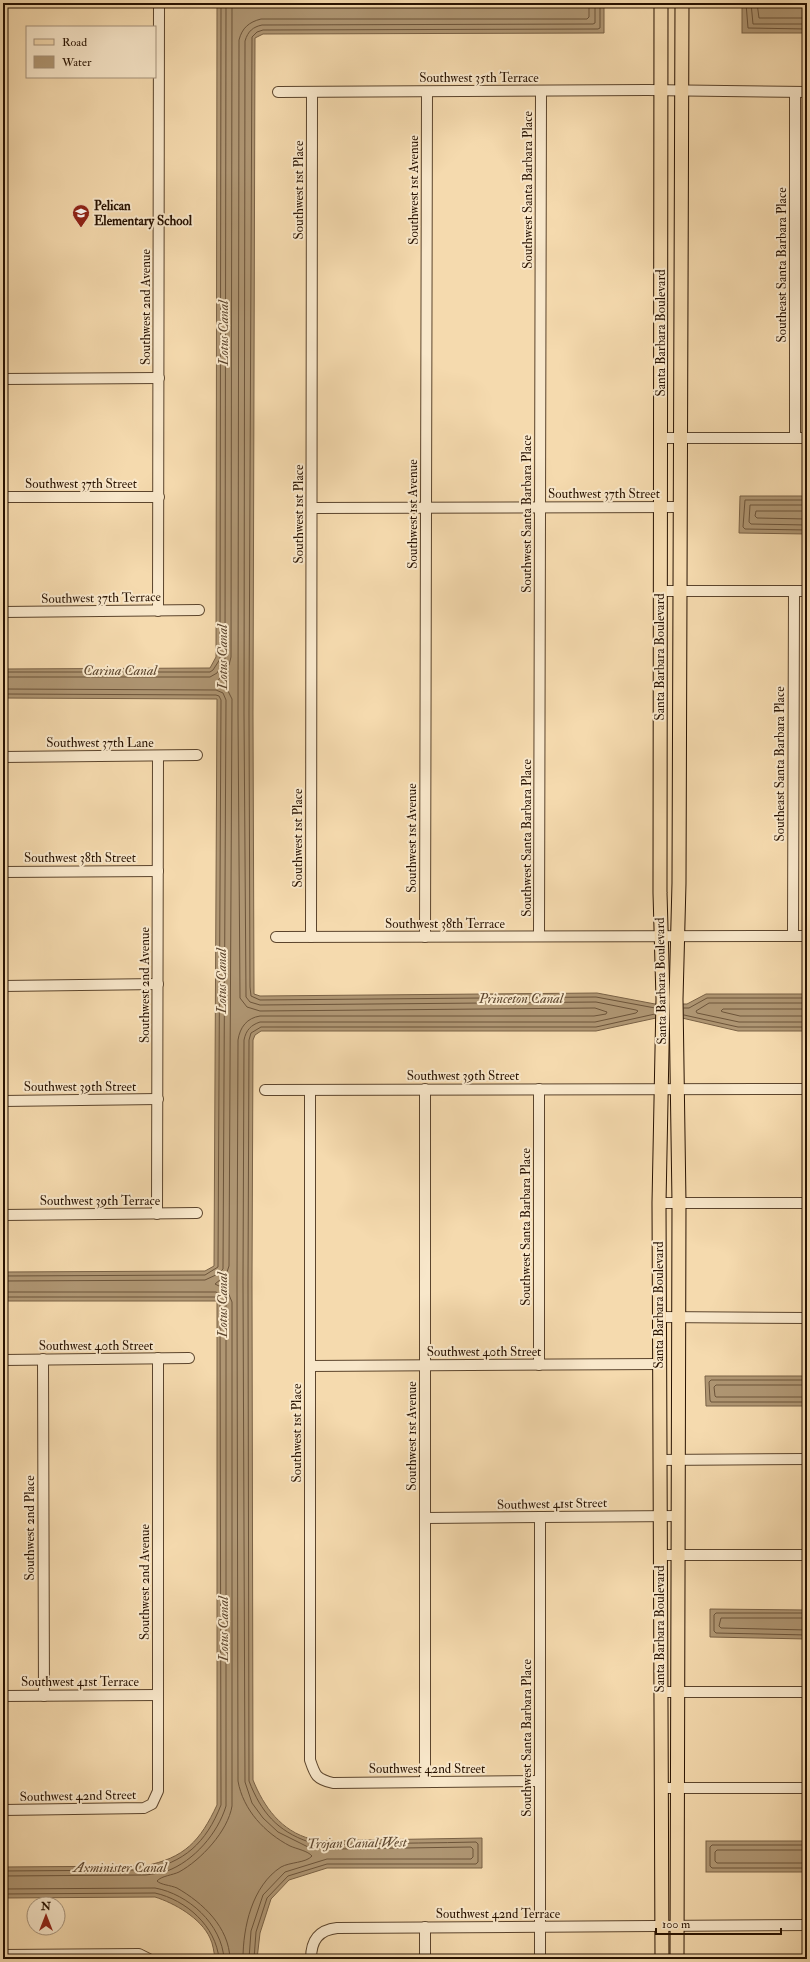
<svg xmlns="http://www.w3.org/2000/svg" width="810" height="1962" font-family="'IM FELL Double Pica',serif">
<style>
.water{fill:#af9673;stroke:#796145}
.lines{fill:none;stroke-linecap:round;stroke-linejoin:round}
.shore{stroke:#6c543a;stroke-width:1}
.minor-casing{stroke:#5b442c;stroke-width:12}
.major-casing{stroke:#281201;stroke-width:15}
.minor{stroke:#f8e7ca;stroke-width:10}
.major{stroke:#f5daae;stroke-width:13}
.labels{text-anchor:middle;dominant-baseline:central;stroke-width:4;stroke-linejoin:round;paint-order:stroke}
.street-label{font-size:13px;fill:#281201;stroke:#f8e7ca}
.poi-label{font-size:13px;font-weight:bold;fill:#281201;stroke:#f8e7ca;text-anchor:start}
.water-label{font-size:14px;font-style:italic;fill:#5e472f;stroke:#f8e7ca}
</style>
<rect width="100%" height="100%" fill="#f5daae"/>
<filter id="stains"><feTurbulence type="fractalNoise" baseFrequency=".005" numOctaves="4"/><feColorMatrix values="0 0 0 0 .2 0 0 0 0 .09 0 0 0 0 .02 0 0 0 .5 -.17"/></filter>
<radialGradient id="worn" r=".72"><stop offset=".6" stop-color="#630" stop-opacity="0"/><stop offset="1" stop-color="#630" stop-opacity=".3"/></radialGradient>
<!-- water -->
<g class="water">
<path d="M217,3H604V33L263,34L255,38L253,713L254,994L260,996L597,993L655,1004H687L706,994H807V1031H738L682,1018H656L596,1031H261L255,1035L253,1040L252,1282L253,1780C264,1807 281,1831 311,1839C328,1843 349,1840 366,1840C405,1839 443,1839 482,1838V1868H327L289,1880L271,1899L260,1933L257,1959H215C214,1952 213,1944 210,1938C201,1918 174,1903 155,1897L3,1898V1867L144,1866C185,1858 200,1841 217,1805V1301H3V1272L205,1271L214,1266L217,699L3,698V669L210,668L216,657Z"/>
<rect x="742" y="3" width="65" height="30"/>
<polygon points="740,496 807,496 807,534 739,533"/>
<polygon points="705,1376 807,1376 807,1406 706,1406"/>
<polygon points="710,1609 807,1610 807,1639 710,1637"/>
<rect x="706" y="1841" width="101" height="31"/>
</g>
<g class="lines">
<!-- shore -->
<g class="shore">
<polyline points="600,3 600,28 598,29 263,30 257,32 252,37 249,713 250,987 251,996 260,1000 596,997 655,1008"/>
<polyline points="746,3 748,28 807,29"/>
<polyline points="751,3 753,24 807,24"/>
<polyline points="757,3 759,18 807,18"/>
<polyline points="807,500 745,500 743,527 745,529 807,530"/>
<polyline points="807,505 750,505 749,522 751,524 807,525"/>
<polyline points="807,511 756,511 755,516 757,518 807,519"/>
<polyline points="3,672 210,672 213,670 220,659 221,3"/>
<polyline points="3,677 210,677 217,673 225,660 226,3"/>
<polyline points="3,689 216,690 223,693 226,700 223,1269 218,1274 205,1280 3,1281"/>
<polyline points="3,694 216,695 219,696 221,700 218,1267 205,1275 3,1276"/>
<polyline points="807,1003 709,1003 696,1011 697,1013 739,1022 807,1022"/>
<polyline points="684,1008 689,1008 707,998 807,998"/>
<polyline points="807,1009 723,1009 721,1011 723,1012 740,1016 807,1016"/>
<polyline points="684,1015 738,1027 807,1027"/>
<path d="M3,1292H216L225,1297L226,1302V1806C218,1833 194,1861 167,1871C160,1873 153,1874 146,1875L3,1876"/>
<path d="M3,1297H216L220,1300L221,1805C206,1843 184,1863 145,1870L3,1871"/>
<polyline points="807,1380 711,1380 709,1382 710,1400 711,1402 807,1402"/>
<polyline points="807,1385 716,1385 714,1387 715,1396 716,1397 807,1397"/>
<polyline points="807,1613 716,1613 714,1615 714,1631 716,1633 807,1635"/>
<polyline points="807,1618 721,1618 719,1626 721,1628 807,1630"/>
<polyline points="807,1845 712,1845 710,1847 710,1866 712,1868 807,1868"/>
<polyline points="807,1850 717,1850 715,1852 715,1861 717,1863 807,1863"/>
<path d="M3,1889L155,1888C188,1894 222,1924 224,1959"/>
<path d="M3,1894L155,1893C186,1900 216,1926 219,1959"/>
<path d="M230,1959C229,1927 203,1903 177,1888C170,1885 161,1885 157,1881C161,1876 173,1875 179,1872C201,1860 228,1831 232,1806V1302L227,1290L215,1284L226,1275L229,1266L232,699L227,689L217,682L229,665L231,657L232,3"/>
<path d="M243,1959C243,1927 252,1886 281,1867C290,1862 306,1863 312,1856C308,1851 297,1849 290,1846C265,1833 243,1810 238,1781L237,1282L238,1040C240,1027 247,1018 260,1016H594L606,1014L607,1012L595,1008L260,1011L247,1007L240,998L238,713L239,40C242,28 249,22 261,19H587L589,17V3"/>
<path d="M249,1959L251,1931L263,1895L285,1872L327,1859H471L473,1857V1849L471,1847L336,1849L308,1847L278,1832L263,1818L252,1803L245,1782L243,1282L244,1040C246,1030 251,1025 260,1022H595L636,1013L638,1011L636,1010L596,1002L260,1005L250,1002L246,997L244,713L245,41C248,31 253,27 262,25L593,24L595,23V3"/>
<path d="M254,1959L256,1932L267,1898L288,1876L327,1864H476L478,1862V1844L476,1842C438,1843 399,1843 360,1844C346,1844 322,1847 309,1842C277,1831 261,1812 249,1781L248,1282L249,1040L251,1033L261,1027H596L655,1014"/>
</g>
<!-- minor casing -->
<g class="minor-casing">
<g id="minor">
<polyline points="278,92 647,90 807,92"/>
<polyline points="3,379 159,378"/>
<polyline points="661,438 807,438"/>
<polyline points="795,438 795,92"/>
<polyline points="3,497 159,497"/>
<polyline points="312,508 680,507"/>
<polyline points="660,591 807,591"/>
<polyline points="158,611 159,3"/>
<polyline points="3,612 199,610"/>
<polyline points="3,757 197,755"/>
<polyline points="3,872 158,871"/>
<polyline points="539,936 541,91"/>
<polyline points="793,936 794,592"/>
<polyline points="276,937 807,936"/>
<polyline points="311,937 312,92"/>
<polyline points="425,937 427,92"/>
<polyline points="3,986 158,984"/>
<polyline points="425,1089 425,1782"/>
<polyline points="539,1089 539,1365"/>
<polyline points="265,1090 807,1089"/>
<path d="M310,1090V1760C315,1775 316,1779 333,1783L539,1781"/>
<polyline points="3,1101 158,1099"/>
<polyline points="659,1203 807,1203"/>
<polyline points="157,1214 158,756"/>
<polyline points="3,1215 197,1213"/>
<polyline points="659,1317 807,1318"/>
<polyline points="43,1359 44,1696"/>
<polyline points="3,1360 189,1358"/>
<polyline points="310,1366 659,1364"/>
<polyline points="659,1460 807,1459"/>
<polyline points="426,1518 678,1516"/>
<polyline points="660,1555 807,1555"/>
<polyline points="661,1692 807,1692"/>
<polyline points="3,1696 158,1695"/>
<polyline points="661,1788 807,1788"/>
<polyline points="3,1810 144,1808 152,1804 158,1791 158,1358"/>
<polyline points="425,1927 425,1959"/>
<polyline points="3,1955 139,1954 149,1959"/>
<path d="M311,1959C311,1940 319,1930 337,1928L807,1925"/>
<polyline points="540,1959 540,1517"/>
</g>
</g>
<!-- major casing -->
<g class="major-casing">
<g id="major">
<polyline points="661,3 660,893 663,999 659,1203 662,1959"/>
<polyline points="677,1959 679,1203 676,999 679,883 682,3"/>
</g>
</g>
<!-- minor -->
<use href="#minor" class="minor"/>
<!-- major -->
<use href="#major" class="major"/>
</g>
<!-- icons -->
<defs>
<g id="school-pin" transform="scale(0.9)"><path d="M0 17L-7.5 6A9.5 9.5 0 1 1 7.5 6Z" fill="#8f2418" stroke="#f8e7ca"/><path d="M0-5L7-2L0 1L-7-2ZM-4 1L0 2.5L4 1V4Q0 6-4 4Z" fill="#fff"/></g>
</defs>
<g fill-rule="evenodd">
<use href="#school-pin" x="81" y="213"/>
</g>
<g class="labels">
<!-- street labels -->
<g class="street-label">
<text x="479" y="78">Southwest 35th Terrace</text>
<text transform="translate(299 190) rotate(-90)">Southwest 1st Place</text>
<text transform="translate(414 190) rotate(-90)">Southwest 1st Avenue</text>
<text transform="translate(528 190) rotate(-90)">Southwest Santa Barbara Place</text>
<text transform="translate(782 265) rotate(-90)">Southeast Santa Barbara Place</text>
<text transform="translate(146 307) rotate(-90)">Southwest 2nd Avenue</text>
<text transform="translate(661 333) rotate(-90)">Santa Barbara Boulevard</text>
<text x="81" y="484">Southwest 37th Street</text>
<text x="604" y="494">Southwest 37th Street</text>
<text transform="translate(299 514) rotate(-90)">Southwest 1st Place</text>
<text transform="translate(413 514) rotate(-90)">Southwest 1st Avenue</text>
<text transform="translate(527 514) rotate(-90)">Southwest Santa Barbara Place</text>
<text transform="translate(101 598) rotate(-1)">Southwest 37th Terrace</text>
<text transform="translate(660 657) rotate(-90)">Santa Barbara Boulevard</text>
<text x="100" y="743">Southwest 37th Lane</text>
<text transform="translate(780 764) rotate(-90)">Southeast Santa Barbara Place</text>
<text transform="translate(298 838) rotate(-90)">Southwest 1st Place</text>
<text transform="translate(412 838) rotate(-90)">Southwest 1st Avenue</text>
<text transform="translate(527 838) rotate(-90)">Southwest Santa Barbara Place</text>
<text x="80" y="858">Southwest 38th Street</text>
<text x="445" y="924">Southwest 38th Terrace</text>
<text transform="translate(661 981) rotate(-91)">Santa Barbara Boulevard</text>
<text transform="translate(145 985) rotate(-90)">Southwest 2nd Avenue</text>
<text x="463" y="1076">Southwest 39th Street</text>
<text x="80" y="1087">Southwest 39th Street</text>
<text x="100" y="1201">Southwest 39th Terrace</text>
<text transform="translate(526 1227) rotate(-90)">Southwest Santa Barbara Place</text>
<text transform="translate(659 1305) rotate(-90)">Santa Barbara Boulevard</text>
<text x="96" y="1346">Southwest 40th Street</text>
<text x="484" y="1352">Southwest 40th Street</text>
<text transform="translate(297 1433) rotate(-90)">Southwest 1st Place</text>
<text transform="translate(412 1436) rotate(-90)">Southwest 1st Avenue</text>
<text transform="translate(552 1504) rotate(-1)">Southwest 41st Street</text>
<text transform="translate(30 1528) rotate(-90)">Southwest 2nd Place</text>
<text transform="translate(145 1582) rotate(-90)">Southwest 2nd Avenue</text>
<text transform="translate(660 1629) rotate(-90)">Santa Barbara Boulevard</text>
<text x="80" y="1682">Southwest 41st Terrace</text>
<text transform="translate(527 1738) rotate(-90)">Southwest Santa Barbara Place</text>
<text x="427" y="1769">Southwest 42nd Street</text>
<text transform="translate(78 1796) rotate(-1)">Southwest 42nd Street</text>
<text x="498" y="1914">Southwest 42nd Terrace</text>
</g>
<!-- poi labels -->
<g class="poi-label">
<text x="94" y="206">Pelican<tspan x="94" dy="15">Elementary School</tspan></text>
</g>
<!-- water labels -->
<g class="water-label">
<text transform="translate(223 333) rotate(-90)">Lotus Canal</text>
<text transform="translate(222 657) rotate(-90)">Lotus Canal</text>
<text x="120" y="670">Carina Canal</text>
<text transform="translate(221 981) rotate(-90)">Lotus Canal</text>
<text x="521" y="998">Princeton Canal</text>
<text transform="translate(222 1305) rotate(-90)">Lotus Canal</text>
<text transform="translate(223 1629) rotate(-90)">Lotus Canal</text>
<text transform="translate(357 1843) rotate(-1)">Trojan Canal West</text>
<text x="120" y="1867">Axminister Canal</text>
</g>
</g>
<!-- margin -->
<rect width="810" height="1962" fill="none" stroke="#f5daae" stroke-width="16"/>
<rect x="4" y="4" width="802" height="1954" fill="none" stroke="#281201" stroke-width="2"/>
<rect x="8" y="8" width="794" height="1946" fill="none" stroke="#281201"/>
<!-- legend -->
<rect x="26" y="26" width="130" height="52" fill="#f8e7ca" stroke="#a5927a"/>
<rect x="34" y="39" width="20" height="6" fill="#f5daae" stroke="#a5927a"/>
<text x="62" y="46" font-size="12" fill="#281201">Road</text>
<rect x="34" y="56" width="20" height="12" fill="#af9673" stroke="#a5927a"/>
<text x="62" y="66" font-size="12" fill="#281201">Water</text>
<!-- north arrow -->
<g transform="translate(46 1916)"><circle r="19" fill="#f8e7ca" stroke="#a5927a"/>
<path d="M0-3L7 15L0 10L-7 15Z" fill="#8f2418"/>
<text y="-6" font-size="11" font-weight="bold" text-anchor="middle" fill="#281201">N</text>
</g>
<!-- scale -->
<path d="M656 1928v6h125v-6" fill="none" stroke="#281201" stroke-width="2"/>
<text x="662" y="1928" font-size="12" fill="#281201" stroke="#f8e7ca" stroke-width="3" paint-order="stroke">100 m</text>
<rect width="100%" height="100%" filter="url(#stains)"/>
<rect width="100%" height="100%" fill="url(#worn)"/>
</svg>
